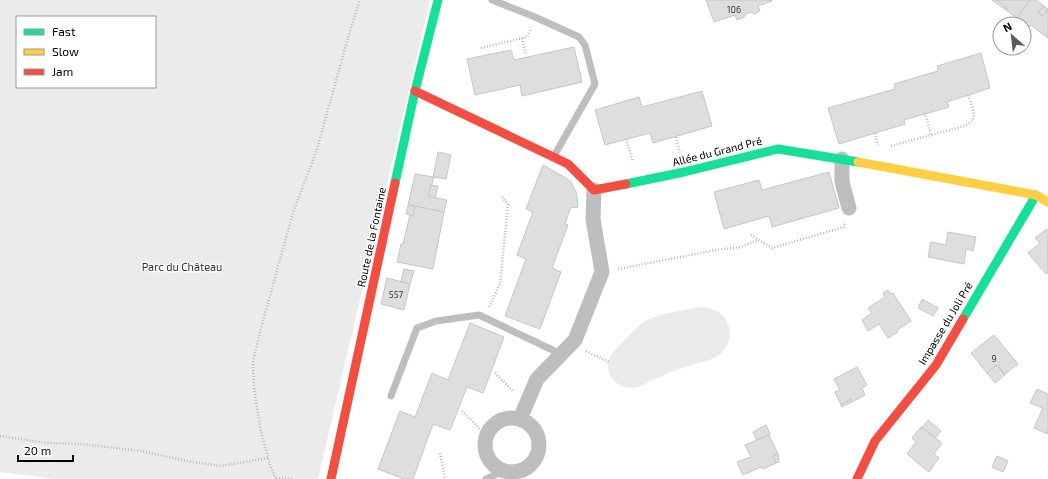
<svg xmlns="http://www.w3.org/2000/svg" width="1048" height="479" font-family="'Exo 2',sans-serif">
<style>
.green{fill:#ebebeb;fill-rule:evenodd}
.building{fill:#dedede;stroke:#c6c6c6}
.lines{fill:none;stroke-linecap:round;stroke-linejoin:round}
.path{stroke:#b9b9b9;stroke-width:2.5;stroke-dasharray:1 2;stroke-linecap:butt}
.lane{stroke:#bebebe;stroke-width:7}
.street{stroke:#bebebe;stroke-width:15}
.fast{stroke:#16e098;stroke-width:9}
.slow{stroke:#ffcf43;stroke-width:9}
.jam{stroke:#f24e42;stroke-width:9}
.labels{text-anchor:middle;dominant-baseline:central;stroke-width:3;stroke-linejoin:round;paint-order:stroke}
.number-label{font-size:9px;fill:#383838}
.street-label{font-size:11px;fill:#000;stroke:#fff}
.park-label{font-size:11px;fill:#313131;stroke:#fff}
</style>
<rect width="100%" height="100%" fill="#fff"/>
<!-- green -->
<g class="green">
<path d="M0,0H430L318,479H55L0,472ZM17,17H155V87H17Z"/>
<path d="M699,307C711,308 721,310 727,322C734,336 727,353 712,359C705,362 696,363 689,366C677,369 666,374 655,379C650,381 644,385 638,387C620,392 602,376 610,357C612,352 636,328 641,324C657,313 680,311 699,307Z"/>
</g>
<!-- building -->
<g class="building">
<polygon points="706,0 771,0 772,1 758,6 760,11 754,14 751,12 746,14 744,17 737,20 735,15 714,22"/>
<polygon points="992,0 997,0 1007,8 1006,10"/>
<polygon points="997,0 1030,0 1017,18 1006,10 1007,8"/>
<polygon points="1030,0 1036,0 1044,6 1038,13 1043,16 1048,9 1048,38 1031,25 1029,27 1017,18"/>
<polygon points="1044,6 1048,9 1043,16 1038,13"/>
<polygon points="574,47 582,82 522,96 520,85 475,95 467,59 511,50 514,60"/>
<polygon points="981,53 990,88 947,102 949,107 904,120 905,124 839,144 828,108 895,89 894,84 938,71 937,66"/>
<polygon points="702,91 712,126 653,143 650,133 605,145 595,110 639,97 642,107"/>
<polygon points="438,152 451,155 446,179 433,177"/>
<polygon points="543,165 566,178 571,182 576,192 578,204 577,208 571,207 565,224 568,225 552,268 561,272 540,329 505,316 526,259 517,255 533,212 526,209"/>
<polygon points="829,172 839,208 772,227 769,216 724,229 714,192 759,180 762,190"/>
<polygon points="415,174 434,177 428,196 447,200 444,212 408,205"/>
<polygon points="431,185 438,186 435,198 428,196"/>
<polygon points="408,205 415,206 413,216 406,214"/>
<polygon points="415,206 444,212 433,269 397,262 401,244 403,244 410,215 413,216"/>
<polygon points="1047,229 1048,273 1046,274 1028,253 1040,243 1035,238"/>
<polygon points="948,232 976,237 973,251 966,249 964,264 928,257 931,242 946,245"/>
<polygon points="404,269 414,271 410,284 401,281"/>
<polygon points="387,278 410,284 404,310 381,304"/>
<polygon points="888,290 891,294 893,293 911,321 897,330 898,332 888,338 879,324 868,331 862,320 872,313 868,308 885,297 883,293"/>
<polygon points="922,299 938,308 933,316 918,308"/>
<polygon points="470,323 504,337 483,393 467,387 450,430 433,424 413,479 404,479 378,469 400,411 415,417 432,373 448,380"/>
<polygon points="994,335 1018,364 1005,374 997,365 987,373 971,353"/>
<polygon points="997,365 1005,375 995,383 987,373"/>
<polygon points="857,367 867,385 862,388 865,395 852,402 851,399 841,405 835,392 840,390 834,379"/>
<polygon points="1037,389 1048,394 1048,434 1034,428 1043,408 1030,403"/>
<polygon points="851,399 852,402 842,407 841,405"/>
<polygon points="928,420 941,431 935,438 922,428"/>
<polygon points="766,425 770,434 757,440 753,432"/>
<polygon points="921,427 942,443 934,454 939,458 929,472 907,454 916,442 912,438"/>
<polygon points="769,435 778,454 773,456 776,463 763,469 761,467 743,475 737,462 751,457 745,445"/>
<polygon points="778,454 779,462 776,463 773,456"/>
<polygon points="997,456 1008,461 1003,472 992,467"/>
</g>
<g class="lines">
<!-- path -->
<g class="path">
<polyline points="522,38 526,55"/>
<polyline points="481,48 527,37 531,28"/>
<polyline points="925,113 931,135"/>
<polyline points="875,133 878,145"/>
<polyline points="676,137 680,154"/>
<polyline points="626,139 633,162"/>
<path d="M891,146L964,126C966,125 970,123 972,121C977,115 970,101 968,95"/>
<polyline points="751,235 772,248 844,227 845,222"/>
<polyline points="618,269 716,250 741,247 758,240"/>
<polyline points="489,307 500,284 508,204 501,196"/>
<polyline points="586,351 609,362"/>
<polyline points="495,373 514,392"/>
<polyline points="462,411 481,430 488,433"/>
<polyline points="0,436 47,443 82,444 141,451 192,462 221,466 268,458"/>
<polyline points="440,453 445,479"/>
<polyline points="276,478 294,479"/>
<polyline points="276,479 270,465 261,432 254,388 253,362 261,328 293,213 317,149 351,27 360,0"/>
</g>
<!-- lane -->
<g class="lane">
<polyline points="492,0 535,17 579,37 585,45 595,84 554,156"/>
<polyline points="391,396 417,328 436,321 479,315 561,354"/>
<polyline points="486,479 504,471"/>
</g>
<!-- street -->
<g class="street">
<polyline points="842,159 842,182 849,208"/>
<circle cx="512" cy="445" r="27"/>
<polyline points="520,419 537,379 575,340 602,272 593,219 594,190"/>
</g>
<!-- fast -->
<g class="fast">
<polyline points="395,183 415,91 438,0"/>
<polyline points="626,184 684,172 778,149 858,162"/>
<polyline points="963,319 1036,195"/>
</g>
<!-- slow -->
<polyline class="slow" points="858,162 1036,195 1048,202"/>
<!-- jam -->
<g class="jam">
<polyline points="415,91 568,164 594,190 626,184"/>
<polyline points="331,479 395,183"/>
<polyline points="857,479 875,441 936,365 963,319"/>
</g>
</g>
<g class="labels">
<!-- number labels -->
<g class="number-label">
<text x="734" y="9">106</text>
<text x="396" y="294">557</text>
<text x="994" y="358">9</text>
</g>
<!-- street labels -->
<g class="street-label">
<text transform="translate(717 151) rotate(-14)">Allée du Grand Pré</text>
<text transform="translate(371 237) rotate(-78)">Route de la Fontaine</text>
<text transform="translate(945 323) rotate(-59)">Impasse du Joli Pré</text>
</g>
<!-- park labels -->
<g class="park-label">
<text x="182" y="266">Parc du Château</text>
</g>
</g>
<!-- legend -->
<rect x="16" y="16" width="140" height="72" fill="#ffffff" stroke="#999999"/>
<rect x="24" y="29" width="20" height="6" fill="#16e098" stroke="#999999"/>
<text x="52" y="36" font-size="12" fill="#000000">Fast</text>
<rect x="24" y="49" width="20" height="6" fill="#ffcf43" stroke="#999999"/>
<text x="52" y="56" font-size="12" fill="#000000">Slow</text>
<rect x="24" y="69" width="20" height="6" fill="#f24e42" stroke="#999999"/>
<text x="52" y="76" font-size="12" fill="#000000">Jam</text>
<!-- north arrow -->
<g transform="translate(1012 36) rotate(332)"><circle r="19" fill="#ffffff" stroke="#999999"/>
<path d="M0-3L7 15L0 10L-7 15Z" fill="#595959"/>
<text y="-6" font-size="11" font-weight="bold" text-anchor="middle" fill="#000000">N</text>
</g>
<!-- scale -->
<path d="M18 455v6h55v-6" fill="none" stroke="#000000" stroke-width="2"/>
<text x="24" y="455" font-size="12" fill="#000000" stroke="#ffffff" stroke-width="3" paint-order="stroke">20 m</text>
</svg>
